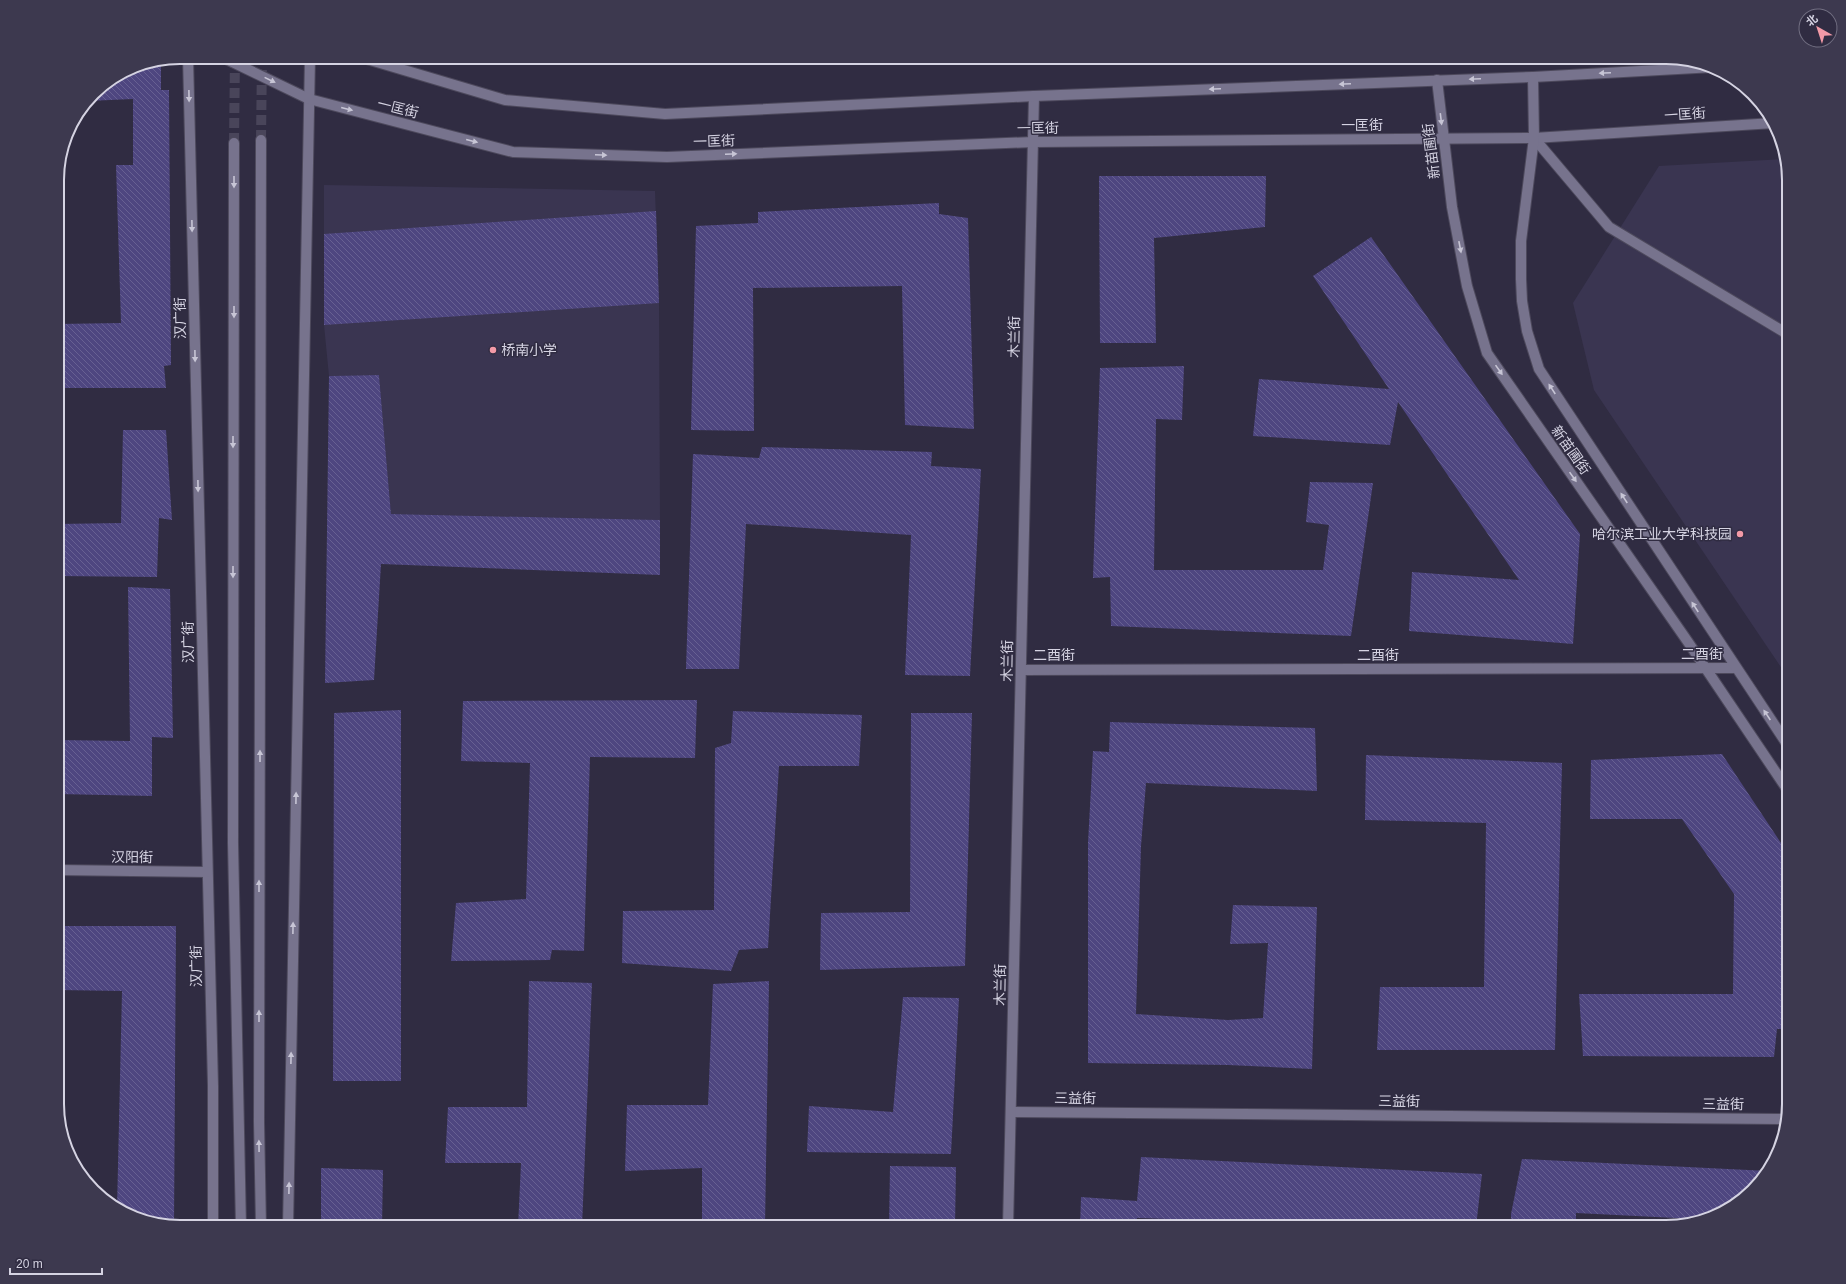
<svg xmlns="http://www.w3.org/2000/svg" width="1846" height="1284" font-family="Arial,'Noto Sans SC',sans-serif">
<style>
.built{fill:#3a3551}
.building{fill:url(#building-back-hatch)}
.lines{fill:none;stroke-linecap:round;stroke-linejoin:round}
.tertiary-tunnel{stroke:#49455a;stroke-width:10;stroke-dasharray:10 5;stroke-linecap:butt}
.minor-casing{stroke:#4d495c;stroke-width:12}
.tertiary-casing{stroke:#4d495c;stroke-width:12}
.secondary-casing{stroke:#4d495c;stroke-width:12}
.minor{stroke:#77738d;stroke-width:10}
.tertiary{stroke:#77738d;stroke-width:10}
.secondary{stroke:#77738d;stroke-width:10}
.oneway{fill:#c7c5d5}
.poi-dot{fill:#f39aa7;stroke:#302c42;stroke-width:1.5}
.labels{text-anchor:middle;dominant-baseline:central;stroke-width:3;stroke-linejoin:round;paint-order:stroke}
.street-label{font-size:14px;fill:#d5d3e2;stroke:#302c42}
.poi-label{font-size:14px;fill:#d5d3e2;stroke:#302c42;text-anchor:start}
.rim{fill:none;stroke:#d5d3e2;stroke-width:2}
</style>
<defs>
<pattern id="building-back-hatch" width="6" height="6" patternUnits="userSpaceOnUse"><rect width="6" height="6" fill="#4e4680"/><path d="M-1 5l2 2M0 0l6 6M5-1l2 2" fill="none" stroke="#676092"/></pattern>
</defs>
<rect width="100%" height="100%" fill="#302c42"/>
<!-- built -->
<g class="built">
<polygon points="1784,159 1789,179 1789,679 1594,390 1573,303 1659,166"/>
<polygon points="324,185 655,191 659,303 660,520 391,514 379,375 329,376 324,325"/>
</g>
<!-- building -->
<g class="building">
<polygon points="161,61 161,90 169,90 171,365 164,366 166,388 57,388 57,324 121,323 116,165 133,165 133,99 88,101 93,93 133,66"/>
<polygon points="1099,176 1266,176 1265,227 1154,238 1156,343 1100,343"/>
<polygon points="939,203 939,214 968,218 974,429 905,425 902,286 753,288 754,431 691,430 696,226 758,223 758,212"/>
<polygon points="656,211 659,303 324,325 324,234"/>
<polygon points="1371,237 1580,534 1573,644 1409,631 1412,572 1519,580 1398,402 1390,445 1253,436 1259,379 1389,389 1313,276"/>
<polygon points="1184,366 1182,420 1156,419 1154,570 1323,570 1329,525 1306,522 1310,482 1373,483 1351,636 1111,626 1110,577 1093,578 1100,368"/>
<polygon points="379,375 391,514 660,520 660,575 381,564 374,680 325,683 329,376"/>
<polygon points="123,430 166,430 172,520 159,518 157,577 57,576 57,524 121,523"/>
<polygon points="762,447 932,452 931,466 981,469 970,676 905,675 911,535 746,524 739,669 686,669 693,454 759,458"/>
<polygon points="128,587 170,589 173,738 152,737 152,796 57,794 57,740 130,741"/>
<polygon points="57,596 64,596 64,666 57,667"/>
<polygon points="697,700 695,758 590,757 584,951 552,950 550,960 451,961 456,903 526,899 530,763 461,761 463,701"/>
<polygon points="401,710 401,1081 333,1081 334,713"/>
<polygon points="733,711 862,715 859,766 779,766 768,948 739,950 731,971 622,963 623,911 714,910 715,748 731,743"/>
<polygon points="911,713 972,713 965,966 820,970 821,913 910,912"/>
<polygon points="1110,722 1315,728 1317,791 1146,783 1141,846 1136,1014 1228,1020 1263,1018 1268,943 1230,944 1233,905 1317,907 1312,1069 1228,1065 1088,1063 1088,843 1093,751 1109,752"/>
<polygon points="1722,754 1789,855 1789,1029 1777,1029 1774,1057 1583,1056 1579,994 1733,994 1734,894 1682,819 1590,819 1591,760"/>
<polygon points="1366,755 1562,763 1555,1050 1377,1050 1380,987 1484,987 1486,823 1365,820"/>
<polygon points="57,926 176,926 174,1226 140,1221 117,1209 122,991 57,990"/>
<polygon points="529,981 592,983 582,1227 518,1227 521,1163 445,1163 448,1107 527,1107"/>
<polygon points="769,981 765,1227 702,1227 702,1168 625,1171 627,1105 708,1105 713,984"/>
<polygon points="903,997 959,998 951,1154 807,1152 809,1106 893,1112"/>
<polygon points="1141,1157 1482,1174 1476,1227 1422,1227 1137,1218 1136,1227 1080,1227 1081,1197 1137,1201"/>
<polygon points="1522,1159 1769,1171 1727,1211 1696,1219 1576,1213 1576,1227 1511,1227 1511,1214"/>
<polygon points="890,1166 956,1167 955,1227 889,1227"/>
<polygon points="321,1168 383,1170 382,1227 321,1227"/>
<polygon points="79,1171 86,1171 85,1178 84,1177"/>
</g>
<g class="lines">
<!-- tertiary-tunnel -->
<g class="tertiary-tunnel">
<polyline points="261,140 262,57"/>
<polyline points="234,143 235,57"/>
</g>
<!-- minor casing -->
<g class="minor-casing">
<polyline id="minor" points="1534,138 1609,227 1789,335"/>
</g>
<!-- tertiary casing -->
<g class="tertiary-casing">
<g id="tertiary">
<polyline points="188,57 213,1086 213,1227"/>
<polyline points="261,140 259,1122 261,1227"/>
<polyline points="234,143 233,843 241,1227"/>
<polyline points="1021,670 1735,668"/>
<polyline points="57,870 207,872"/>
<polyline points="1011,1112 1787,1119"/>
<polyline points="288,1227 310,57"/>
<polyline points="1008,1227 1034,96"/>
</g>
</g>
<!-- secondary casing -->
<g class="secondary-casing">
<g id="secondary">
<polyline points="222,57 309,99 513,152 667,157 1033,142 1534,138 1774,123"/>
<polyline points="360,57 505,100 665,114 1034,96 1533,77 1714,67"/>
<polyline points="1533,77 1534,138 1521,241 1521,279 1522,301 1527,331 1539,369 1789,747"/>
<polyline points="1437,80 1452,207 1467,286 1487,353 1688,642 1789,792"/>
</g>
</g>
<!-- minor -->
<use href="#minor" class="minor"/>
<!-- tertiary -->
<use href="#tertiary" class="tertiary"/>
<!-- secondary -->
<use href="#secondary" class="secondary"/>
</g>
<!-- one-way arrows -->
<defs><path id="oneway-solid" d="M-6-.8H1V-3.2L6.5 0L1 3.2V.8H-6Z"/></defs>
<g class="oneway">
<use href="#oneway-solid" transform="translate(1605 73) rotate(177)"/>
<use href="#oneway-solid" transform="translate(1475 79) rotate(178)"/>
<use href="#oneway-solid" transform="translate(270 80) rotate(26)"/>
<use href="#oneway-solid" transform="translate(1345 84) rotate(178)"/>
<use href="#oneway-solid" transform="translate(1215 89) rotate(178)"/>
<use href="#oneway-solid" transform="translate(189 96) rotate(89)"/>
<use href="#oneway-solid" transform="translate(347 109) rotate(14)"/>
<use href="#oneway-solid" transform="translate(1441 119) rotate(83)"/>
<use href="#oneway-solid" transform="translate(472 141) rotate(14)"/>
<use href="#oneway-solid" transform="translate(731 154) rotate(-2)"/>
<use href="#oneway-solid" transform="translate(601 155) rotate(2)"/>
<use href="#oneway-solid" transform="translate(234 182) rotate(90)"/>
<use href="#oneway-solid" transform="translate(192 226) rotate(89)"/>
<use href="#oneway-solid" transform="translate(1460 247) rotate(79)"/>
<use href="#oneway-solid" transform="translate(234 312) rotate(90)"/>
<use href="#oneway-solid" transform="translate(195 356) rotate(89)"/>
<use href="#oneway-solid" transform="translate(1499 370) rotate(55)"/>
<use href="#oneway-solid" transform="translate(1552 389) rotate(-123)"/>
<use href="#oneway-solid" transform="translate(233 442) rotate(90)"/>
<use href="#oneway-solid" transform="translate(1573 477) rotate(55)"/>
<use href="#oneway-solid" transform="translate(198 486) rotate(89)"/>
<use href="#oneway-solid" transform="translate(1624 498) rotate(-123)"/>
<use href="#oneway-solid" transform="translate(233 572) rotate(90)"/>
<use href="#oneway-solid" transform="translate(1695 607) rotate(-123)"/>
<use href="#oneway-solid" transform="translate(1767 715) rotate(-124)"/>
<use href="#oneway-solid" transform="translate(260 756) rotate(-90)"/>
<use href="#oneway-solid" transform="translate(296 798) rotate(-89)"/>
<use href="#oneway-solid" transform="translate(259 886) rotate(-90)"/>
<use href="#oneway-solid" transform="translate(293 928) rotate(-89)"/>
<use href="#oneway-solid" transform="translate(259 1016) rotate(-90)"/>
<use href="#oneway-solid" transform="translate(291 1058) rotate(-89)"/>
<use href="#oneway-solid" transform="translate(259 1146) rotate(-91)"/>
<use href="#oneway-solid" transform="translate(289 1188) rotate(-89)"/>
</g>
<!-- markers -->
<g class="poi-dot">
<circle cx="493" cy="350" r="4"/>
<circle cx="1740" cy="534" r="4"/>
</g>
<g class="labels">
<!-- street labels -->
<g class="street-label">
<text transform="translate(398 108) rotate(14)">一匡街</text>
<text transform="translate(1685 114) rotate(-4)">一匡街</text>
<text x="1362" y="125">一匡街</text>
<text transform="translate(1038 128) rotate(-1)">一匡街</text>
<text transform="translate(714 141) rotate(-2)">一匡街</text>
<text transform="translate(1431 151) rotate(-97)">新苗圃街</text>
<text transform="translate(180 318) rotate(-91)">汉广街</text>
<text transform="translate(1014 337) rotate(-89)">木兰街</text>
<text transform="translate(1571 450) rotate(55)">新苗圃街</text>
<text transform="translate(188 642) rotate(-91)">汉广街</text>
<text x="1702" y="654">二酉街</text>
<text x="1054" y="655">二酉街</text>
<text x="1378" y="655">二酉街</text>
<text transform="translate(1007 661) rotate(-89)">木兰街</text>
<text transform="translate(132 857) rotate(1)">汉阳街</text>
<text transform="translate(196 966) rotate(-91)">汉广街</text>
<text transform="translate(1000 985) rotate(-89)">木兰街</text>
<text transform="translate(1075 1098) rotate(1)">三益街</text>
<text transform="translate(1399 1101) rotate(1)">三益街</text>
<text transform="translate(1723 1104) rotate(1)">三益街</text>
</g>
<!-- poi labels -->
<g class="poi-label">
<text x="501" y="350">桥南小学</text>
<text x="1732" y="534" text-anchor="end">哈尔滨工业大学科技园</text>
</g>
</g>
<!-- crop -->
<path d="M0 0H1846V1284H0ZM180 64H1666A116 116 0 0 1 1782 180V1104A116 116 0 0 1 1666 1220H180A116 116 0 0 1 64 1104V180A116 116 0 0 1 180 64Z" fill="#3d394f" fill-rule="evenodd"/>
<path class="rim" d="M180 64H1666A116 116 0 0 1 1782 180V1104A116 116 0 0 1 1666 1220H180A116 116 0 0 1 64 1104V180A116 116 0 0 1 180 64Z"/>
<!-- north arrow -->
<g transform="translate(1818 28) rotate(321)"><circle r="19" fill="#302c42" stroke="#726f82"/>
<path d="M0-3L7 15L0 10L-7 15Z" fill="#f39aa7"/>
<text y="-6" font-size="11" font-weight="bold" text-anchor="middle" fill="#d5d3e2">北</text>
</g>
<!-- scale -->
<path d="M10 1268v6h92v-6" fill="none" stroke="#d5d3e2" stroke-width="2"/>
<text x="16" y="1268" font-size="12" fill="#d5d3e2" stroke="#302c42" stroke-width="3" paint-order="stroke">20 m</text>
</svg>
